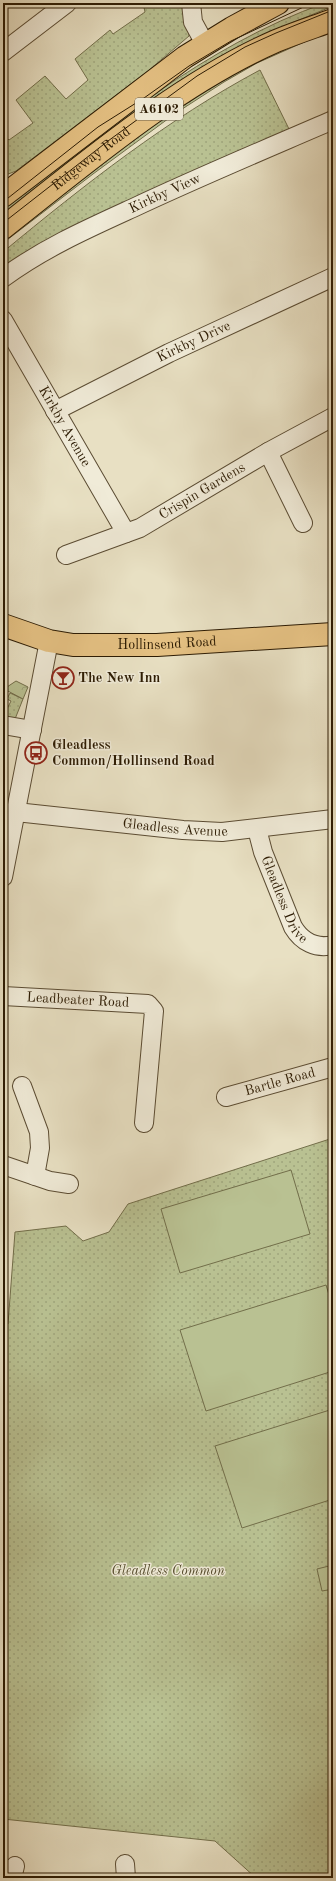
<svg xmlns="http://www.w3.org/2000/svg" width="336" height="1881" font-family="'Old Standard TT',serif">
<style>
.green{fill:url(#green-dots);stroke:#726e4a}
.forest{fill:url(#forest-crowns);stroke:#726e4a}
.pitch{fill:#b9c192;stroke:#726e4a}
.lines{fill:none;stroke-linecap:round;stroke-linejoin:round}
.minor-casing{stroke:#5b4c33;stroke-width:20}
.major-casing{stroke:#2c1b03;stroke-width:24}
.highway-casing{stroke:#2c1b03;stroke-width:24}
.minor{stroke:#f0ebd8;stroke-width:18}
.major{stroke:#e4c082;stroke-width:22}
.highway{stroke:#e4c082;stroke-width:22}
.tram{stroke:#2c1b03;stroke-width:1}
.labels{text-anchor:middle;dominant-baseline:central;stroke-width:3;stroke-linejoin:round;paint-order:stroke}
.shield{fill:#f0ebd8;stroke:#675943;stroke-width:1}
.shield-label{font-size:13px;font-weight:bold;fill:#2c1b03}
.street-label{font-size:14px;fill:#2c1b03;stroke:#f0ebd8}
.poi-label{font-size:14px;font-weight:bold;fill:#2c1b03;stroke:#f0ebd8;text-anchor:start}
.park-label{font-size:14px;font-style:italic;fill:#564d2e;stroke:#f0ebd8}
</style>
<defs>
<pattern id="green-dots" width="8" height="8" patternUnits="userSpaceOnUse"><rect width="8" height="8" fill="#b9c192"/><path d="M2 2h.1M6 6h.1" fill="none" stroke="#9fa57c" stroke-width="1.8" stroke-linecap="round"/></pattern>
<pattern id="forest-crowns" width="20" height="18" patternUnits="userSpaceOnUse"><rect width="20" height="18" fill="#b9c192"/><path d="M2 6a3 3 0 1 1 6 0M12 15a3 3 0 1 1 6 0" fill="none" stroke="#9fa57c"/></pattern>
</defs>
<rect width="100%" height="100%" fill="#e8e0c3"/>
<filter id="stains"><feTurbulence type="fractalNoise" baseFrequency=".005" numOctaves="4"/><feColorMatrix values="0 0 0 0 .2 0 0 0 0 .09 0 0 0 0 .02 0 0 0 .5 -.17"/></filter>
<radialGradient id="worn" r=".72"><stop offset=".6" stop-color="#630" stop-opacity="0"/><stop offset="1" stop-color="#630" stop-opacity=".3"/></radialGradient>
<!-- green -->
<g class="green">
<polygon points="143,3 184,3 189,36 148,71 16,171 3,176 3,134 9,140 33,123 16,100 45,76 66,99 88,80 75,59 110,30 113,34 145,12"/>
<path d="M325,3H333V6L277,29L3,217V208C104,131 204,46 325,3Z"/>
<polygon points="320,35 257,63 224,82 176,113 93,174 3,243 3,235 137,133 255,59"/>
<path d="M260,70L289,129L3,272V252C84,185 168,119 260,70Z"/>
<polygon points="10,693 23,699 15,719 3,717 11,701 7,699"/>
<polygon points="333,1138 333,1878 256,1878 215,1841 3,1819 3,1323 8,1324 15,1232 66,1226 83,1241 109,1232 128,1204"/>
</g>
<!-- forest -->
<polygon class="forest" points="16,681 28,687 23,699 4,689"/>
<!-- pitch -->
<g class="pitch">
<polygon points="291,1170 310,1234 180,1273 161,1209"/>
<polygon points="326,1285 333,1308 333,1371 206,1411 180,1330"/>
<polygon points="333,1409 333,1499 242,1528 215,1446"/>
<polygon points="333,1565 333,1589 322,1591 317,1569"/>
</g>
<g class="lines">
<!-- minor casing -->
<g class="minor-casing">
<g id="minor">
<polyline points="191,3 193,22 205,44"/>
<polyline points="3,52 67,3"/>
<path id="s1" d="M3,278C44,248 87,229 133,208C199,177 266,149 333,120"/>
<path id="s2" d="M3,320L126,533"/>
<path id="s3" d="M55,411L169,353L333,277"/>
<polyline points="268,452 303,523"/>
<path id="s4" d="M66,555L140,528L268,452L333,417"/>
<polyline points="3,725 32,730"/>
<path id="s5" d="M16,812L183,830L222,832L333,819"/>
<path id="s6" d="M257,829L263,852L293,927C302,942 316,949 333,945"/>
<polyline points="3,877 49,641"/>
<path id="s7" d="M3,996L148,1004L154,1011L144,1123"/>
<polyline points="22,1086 39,1132 40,1148 35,1176"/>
<path id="s8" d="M226,1097L333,1067"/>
<polyline points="3,1165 50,1181 69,1184"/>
<polyline points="125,1864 126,1878"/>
<polyline points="12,1878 15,1866"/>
</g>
</g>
<!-- major casing -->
<g class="major-casing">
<g id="major">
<path id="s9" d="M3,625L49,641L73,645H157L333,634"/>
</g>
</g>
<!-- highway casing -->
<g class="highway-casing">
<g id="highway">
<polyline points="3,196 185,57 232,28 278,3"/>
<path id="s10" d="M3,228C87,162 178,84 276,41C295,33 314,27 333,20"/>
</g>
</g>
<!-- minor -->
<use href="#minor" class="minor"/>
<!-- major -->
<use href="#major" class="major"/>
<!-- highway -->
<use href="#highway" class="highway"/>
<!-- tram -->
<g class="tram">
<polyline points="3,202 98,127 144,98 189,66 231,41 312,3"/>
<polyline points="3,223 108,141 197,76 245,47 276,33 333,10"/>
</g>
</g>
<!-- icons -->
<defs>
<g id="bar-ring" transform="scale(1.15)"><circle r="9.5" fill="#f0ebd8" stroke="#8f2418" stroke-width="1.5"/><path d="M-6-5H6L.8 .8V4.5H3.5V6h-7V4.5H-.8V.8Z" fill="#8f2418"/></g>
<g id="bus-ring" transform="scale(1.15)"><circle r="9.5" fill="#f0ebd8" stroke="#8f2418" stroke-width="1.5"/><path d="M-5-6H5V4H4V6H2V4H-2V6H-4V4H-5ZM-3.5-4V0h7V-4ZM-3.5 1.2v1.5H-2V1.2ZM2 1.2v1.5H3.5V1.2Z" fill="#8f2418"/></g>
</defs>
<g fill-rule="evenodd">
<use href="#bar-ring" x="63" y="678"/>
<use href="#bus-ring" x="36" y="753"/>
</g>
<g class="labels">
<!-- shield labels -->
<rect class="shield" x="135" y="98" width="48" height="22" rx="3"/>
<g class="shield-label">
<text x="159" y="109">A6102</text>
</g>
<!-- street labels -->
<g class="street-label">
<text stroke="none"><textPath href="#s10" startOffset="112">Ridgeway Road</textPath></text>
<text stroke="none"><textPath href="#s1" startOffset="183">Kirkby View</textPath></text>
<text stroke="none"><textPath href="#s3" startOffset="155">Kirkby Drive</textPath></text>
<text stroke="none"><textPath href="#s2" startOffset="123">Kirkby Avenue</textPath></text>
<text stroke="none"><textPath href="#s4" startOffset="151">Crispin Gardens</textPath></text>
<text stroke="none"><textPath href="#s9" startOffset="167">Hollinsend Road</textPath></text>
<text stroke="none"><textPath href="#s5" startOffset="160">Gleadless Avenue</textPath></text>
<text stroke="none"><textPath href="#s6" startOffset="76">Gleadless Drive</textPath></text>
<text stroke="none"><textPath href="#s7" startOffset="75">Leadbeater Road</textPath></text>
<text stroke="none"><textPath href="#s8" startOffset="56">Bartle Road</textPath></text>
</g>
<!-- poi labels -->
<g class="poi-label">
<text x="78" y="678">The New Inn</text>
<text x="52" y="745">Gleadless<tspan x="52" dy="16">Common/Hollinsend Road</tspan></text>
</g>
<!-- park labels -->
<g class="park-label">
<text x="168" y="1571">Gleadless Common</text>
</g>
</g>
<!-- margin -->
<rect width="336" height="1881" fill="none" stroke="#e8e0c3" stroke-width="16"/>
<rect x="4" y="4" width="328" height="1873" fill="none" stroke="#2c1b03" stroke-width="2"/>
<rect x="8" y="8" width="320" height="1865" fill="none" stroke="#2c1b03"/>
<rect width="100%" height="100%" filter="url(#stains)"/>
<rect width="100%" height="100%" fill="url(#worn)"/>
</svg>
